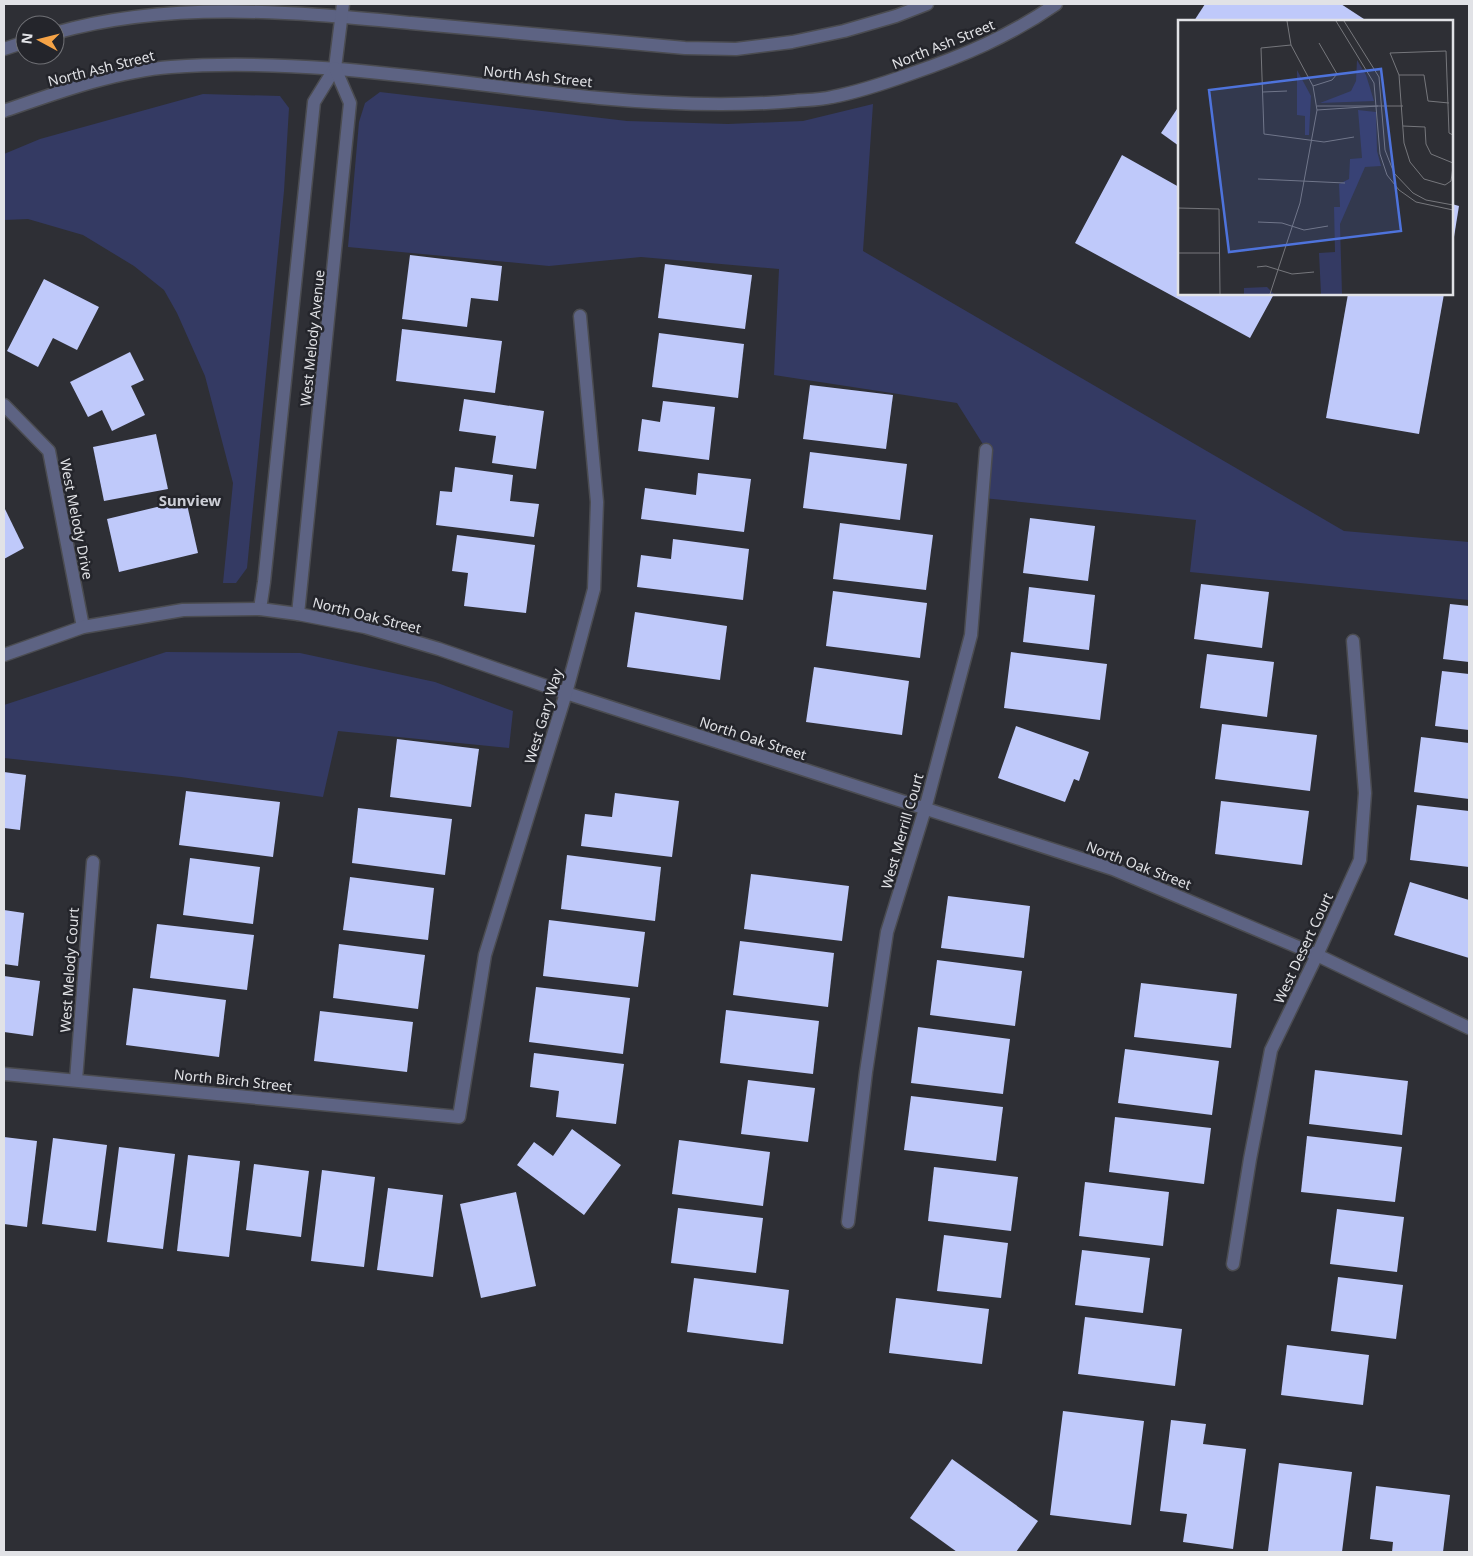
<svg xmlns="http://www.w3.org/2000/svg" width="1473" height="1556" font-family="'Noto Sans',sans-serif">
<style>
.green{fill:#343a63}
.building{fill:#bfc9fa}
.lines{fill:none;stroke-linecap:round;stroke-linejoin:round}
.street-casing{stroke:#4b4c51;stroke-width:15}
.street{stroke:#5d6383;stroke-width:12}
.labels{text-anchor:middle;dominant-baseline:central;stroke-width:5;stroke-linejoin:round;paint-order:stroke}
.street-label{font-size:14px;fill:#e1e2e6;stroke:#24252b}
.neighbourhood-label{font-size:15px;font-weight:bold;fill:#ccced6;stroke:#24252b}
.inset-road{fill:none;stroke:#76777c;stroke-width:1}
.view{fill:#4e73dc;fill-opacity:0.15;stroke:#4e73dc;stroke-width:2.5}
.inset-edge{fill:none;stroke:#e1e2e6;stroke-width:2.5}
</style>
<rect width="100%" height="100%" fill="#2e2f35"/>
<!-- green -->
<g class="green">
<polygon points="380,92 627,121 728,124 803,121 873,104 863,251 1344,531 1469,542 1469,600 1190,572 1196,520 983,498 986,449 957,403 774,375 779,269 641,257 549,266 348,247 359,122 365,103"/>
<polygon points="203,94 280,96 289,108 284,191 247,568 236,583 223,583 233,483 205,376 177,313 164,290 134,266 83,235 28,219 4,220 4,154 40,139"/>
<polygon points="166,652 300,653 435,682 513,711 509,748 338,731 323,797 181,777 4,758 4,705"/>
</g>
<!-- building -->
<g class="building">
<polygon points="1205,4 1341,4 1367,21 1194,21"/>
<polygon points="1179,106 1179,146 1161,133"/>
<polygon points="1122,155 1179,187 1179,294 1274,294 1250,338 1075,243"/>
<polygon points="1452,204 1459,206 1453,243 1452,243"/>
<polygon points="410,255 502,266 498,301 471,298 467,327 402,319"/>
<polygon points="665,264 752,275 745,329 658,318"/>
<polygon points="44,279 99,307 77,350 53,338 38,367 7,351"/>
<polygon points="1348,294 1444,294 1419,434 1326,418"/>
<polygon points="402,329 502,341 495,393 396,381"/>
<polygon points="659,333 744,344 738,398 652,387"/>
<polygon points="130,352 144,380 131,386 145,415 112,431 102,410 88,417 70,382"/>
<polygon points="810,385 893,395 886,449 803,439"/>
<polygon points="464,399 544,411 536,469 492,463 496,436 459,431"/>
<polygon points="663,401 715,407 709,460 638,451 642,419 660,422"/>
<polygon points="156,434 168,489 104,501 93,447"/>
<polygon points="810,452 907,464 900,520 803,508"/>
<polygon points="455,467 513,475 510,501 539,504 534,537 436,525 440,491 452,492"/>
<polygon points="698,473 751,479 744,532 641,519 645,488 696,495"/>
<polygon points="186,500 198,553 119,572 107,519"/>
<polygon points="4,507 24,548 4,559"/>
<polygon points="1030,518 1095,526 1088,581 1023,573"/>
<polygon points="840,523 933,535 926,590 833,579"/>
<polygon points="457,535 535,545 526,613 464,606 468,573 452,571"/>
<polygon points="673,539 749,549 743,600 637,587 641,555 671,559"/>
<polygon points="1201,584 1269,592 1262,648 1194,639"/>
<polygon points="1029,587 1095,595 1089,650 1023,642"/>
<polygon points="833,591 927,603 920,658 826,646"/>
<polygon points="1450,604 1469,606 1469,662 1443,659"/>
<polygon points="635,612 727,626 720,680 627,667"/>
<polygon points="1011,652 1107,664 1100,720 1004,708"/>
<polygon points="1207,654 1274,662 1267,717 1200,708"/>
<polygon points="814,667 909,681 902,735 806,722"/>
<polygon points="1442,671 1469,674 1469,730 1435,726"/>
<polygon points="1222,724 1317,735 1310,791 1215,779"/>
<polygon points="1016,726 1089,752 1079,781 1074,779 1065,802 998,778"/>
<polygon points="1421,737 1469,743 1469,799 1414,792"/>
<polygon points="397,739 479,749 471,807 390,797"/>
<polygon points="4,772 26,775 20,830 4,828"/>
<polygon points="186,791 280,802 273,857 179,845"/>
<polygon points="615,793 679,801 672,857 581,846 585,814 612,817"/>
<polygon points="1221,801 1309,811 1302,865 1215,854"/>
<polygon points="1417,805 1469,811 1469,867 1410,860"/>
<polygon points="358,808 452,819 445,875 352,863"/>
<polygon points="567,855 661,867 655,921 561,909"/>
<polygon points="190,858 260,867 253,924 183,915"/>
<polygon points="751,874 849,886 842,941 744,929"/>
<polygon points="350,877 434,888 428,940 343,930"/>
<polygon points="1410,882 1469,900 1469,958 1394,935"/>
<polygon points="948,896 1030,906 1024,958 941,948"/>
<polygon points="4,910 24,913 18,966 4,964"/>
<polygon points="549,920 645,932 638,987 543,976"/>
<polygon points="157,924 254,935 247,990 150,978"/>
<polygon points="740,941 834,953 828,1007 733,995"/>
<polygon points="339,944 425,955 418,1009 333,998"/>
<polygon points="937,960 1022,971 1015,1026 930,1015"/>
<polygon points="4,976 40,981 33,1036 4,1032"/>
<polygon points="1141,983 1237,994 1231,1048 1134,1037"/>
<polygon points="536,987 630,998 623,1054 529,1042"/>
<polygon points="133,988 226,1000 219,1057 126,1045"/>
<polygon points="726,1010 819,1021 813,1074 720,1063"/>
<polygon points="320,1011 413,1022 407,1072 314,1061"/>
<polygon points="918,1027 1010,1039 1003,1094 911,1083"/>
<polygon points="1125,1049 1219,1061 1212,1115 1118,1103"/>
<polygon points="534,1053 624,1064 616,1124 556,1117 559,1091 530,1087"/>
<polygon points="1315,1070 1408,1081 1402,1135 1309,1124"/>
<polygon points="748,1080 815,1088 808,1142 741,1134"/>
<polygon points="911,1096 1003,1107 996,1161 904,1150"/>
<polygon points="1115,1117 1211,1128 1204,1184 1109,1172"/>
<polygon points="572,1129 621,1165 584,1215 517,1165 534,1142 553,1156"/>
<polygon points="1307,1136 1402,1147 1395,1202 1301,1192"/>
<polygon points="4,1137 37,1141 27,1227 4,1224"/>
<polygon points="53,1138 107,1145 96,1231 42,1224"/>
<polygon points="679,1140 770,1152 763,1206 672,1194"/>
<polygon points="119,1147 175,1154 163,1249 107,1242"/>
<polygon points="188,1155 240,1161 229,1257 177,1251"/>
<polygon points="254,1164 309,1171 301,1237 246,1230"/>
<polygon points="934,1167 1018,1177 1011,1231 928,1221"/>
<polygon points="322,1170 375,1177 364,1267 311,1261"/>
<polygon points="1085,1182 1169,1192 1163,1246 1079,1236"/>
<polygon points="388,1188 443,1195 433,1277 377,1270"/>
<polygon points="516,1192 536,1286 481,1298 460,1204"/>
<polygon points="678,1208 763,1218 756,1273 671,1263"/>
<polygon points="1337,1209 1404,1217 1397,1272 1330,1264"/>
<polygon points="944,1235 1008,1243 1001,1298 937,1291"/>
<polygon points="1082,1250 1150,1258 1143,1313 1075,1305"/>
<polygon points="1338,1277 1403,1285 1396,1339 1331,1331"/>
<polygon points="694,1278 789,1290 783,1344 687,1332"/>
<polygon points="896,1298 989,1309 982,1364 889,1353"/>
<polygon points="1085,1317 1182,1329 1175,1386 1078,1374"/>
<polygon points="1287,1345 1369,1355 1363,1405 1281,1395"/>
<polygon points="1063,1411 1144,1421 1131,1525 1050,1515"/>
<polygon points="1171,1420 1206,1424 1203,1444 1246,1449 1233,1549 1183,1542 1187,1514 1160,1511"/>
<polygon points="952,1459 1038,1521 1016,1552 957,1552 910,1518"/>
<polygon points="1279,1463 1352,1472 1342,1552 1268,1551"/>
<polygon points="1376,1486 1450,1495 1443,1552 1392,1552 1393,1542 1370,1539"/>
</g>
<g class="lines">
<!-- street casing -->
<g class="street-casing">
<g id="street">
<path d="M55,33C170,0 293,12 411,23C502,31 593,40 685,48L736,49L792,42L844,31L896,16L927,4"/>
<polyline points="4,49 25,42"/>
<path d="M4,111C56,93 116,71 171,67C315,57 457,84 599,98C664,104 729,107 794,101C806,100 820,100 832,97C858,92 885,83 910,74C963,56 1010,36 1056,4"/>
<polyline points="4,405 49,451 83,627"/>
<polyline points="260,609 264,582 314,102 335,68 343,4"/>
<polyline points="298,614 350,103 335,68"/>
<polyline points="4,655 83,627 183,610 260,609 298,614 365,627 439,649 566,693 1113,869 1317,955 1469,1028"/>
<polyline points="4,1074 459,1117 485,955 566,693 594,589 597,502 580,316"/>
<polyline points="76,1080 93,862"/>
<polyline points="848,1222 866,1072 887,932 925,809 971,635 986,450"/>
<polyline points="1233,1264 1250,1159 1271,1050 1317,955 1360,860 1365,793 1353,641"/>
</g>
</g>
<!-- street -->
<use href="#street" class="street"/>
</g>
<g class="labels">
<!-- street labels -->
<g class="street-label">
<text transform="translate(943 44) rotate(-22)">North Ash Street</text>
<text transform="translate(101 68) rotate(-14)">North Ash Street</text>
<text transform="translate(538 76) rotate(6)">North Ash Street</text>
<text transform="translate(312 338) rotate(-84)">West Melody Avenue</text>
<text transform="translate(77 519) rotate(79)">West Melody Drive</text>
<text transform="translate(367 615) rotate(14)">North Oak Street</text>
<text transform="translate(543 716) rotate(-73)">West Gary Way</text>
<text transform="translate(753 738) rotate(18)">North Oak Street</text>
<text transform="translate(902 831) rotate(-74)">West Merrill Court</text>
<text transform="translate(1139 865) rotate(21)">North Oak Street</text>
<text transform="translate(1303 948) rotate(-65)">West Desert Court</text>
<text transform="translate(69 970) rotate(-86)">West Melody Court</text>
<text transform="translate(233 1080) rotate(6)">North Birch Street</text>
</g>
<!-- neighbourhood labels -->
<g class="neighbourhood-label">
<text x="190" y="500">Sunview</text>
</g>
</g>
<!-- overview -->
<g transform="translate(1178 20)">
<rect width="275" height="275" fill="#2e2f35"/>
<path d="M179,40L188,55L196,81L142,83L173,71L178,61ZM119,50L133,76L131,115H127V96L119,95ZM180,90L198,92L199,131L203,146L187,147L162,204L164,274H143L141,233L157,232L156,187H162L161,164L171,159L172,139L184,138ZM89,267L96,274H66V268Z" fill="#343a63"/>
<path class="inset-road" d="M158,1L196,63L202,134L209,155L221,170L238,182L275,190M166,1L201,57L207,130L216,153L235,173L248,180L275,185M113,25L83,28L86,114L146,122L176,117M221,55H246L250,81L271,83M135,66L154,60L159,54L141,23M85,72L109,71M139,86H225M139,90L200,86M225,106L247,107L248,124L253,134L275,143M275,115L271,113L268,31L212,33L221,55L226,123L232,142L246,159L267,165L273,161L275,147M80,159L167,163M0,188L41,189L42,274M80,202L104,203L126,210L150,206M0,233H42M79,247L88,246L114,254L136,252M92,274L122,183L139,90L135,66L113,25L109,1"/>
<path class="view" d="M203,49L223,211L51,232L31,70Z"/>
<rect width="275" height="275" class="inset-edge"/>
</g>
<!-- border -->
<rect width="1473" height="1556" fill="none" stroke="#e1e2e6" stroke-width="10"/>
<!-- north arrow -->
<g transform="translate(40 40) rotate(277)"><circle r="24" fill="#24252b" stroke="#707176"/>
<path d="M0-4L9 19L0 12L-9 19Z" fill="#f5a346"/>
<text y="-8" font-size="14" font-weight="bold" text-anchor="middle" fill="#e1e2e6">N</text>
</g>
</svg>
